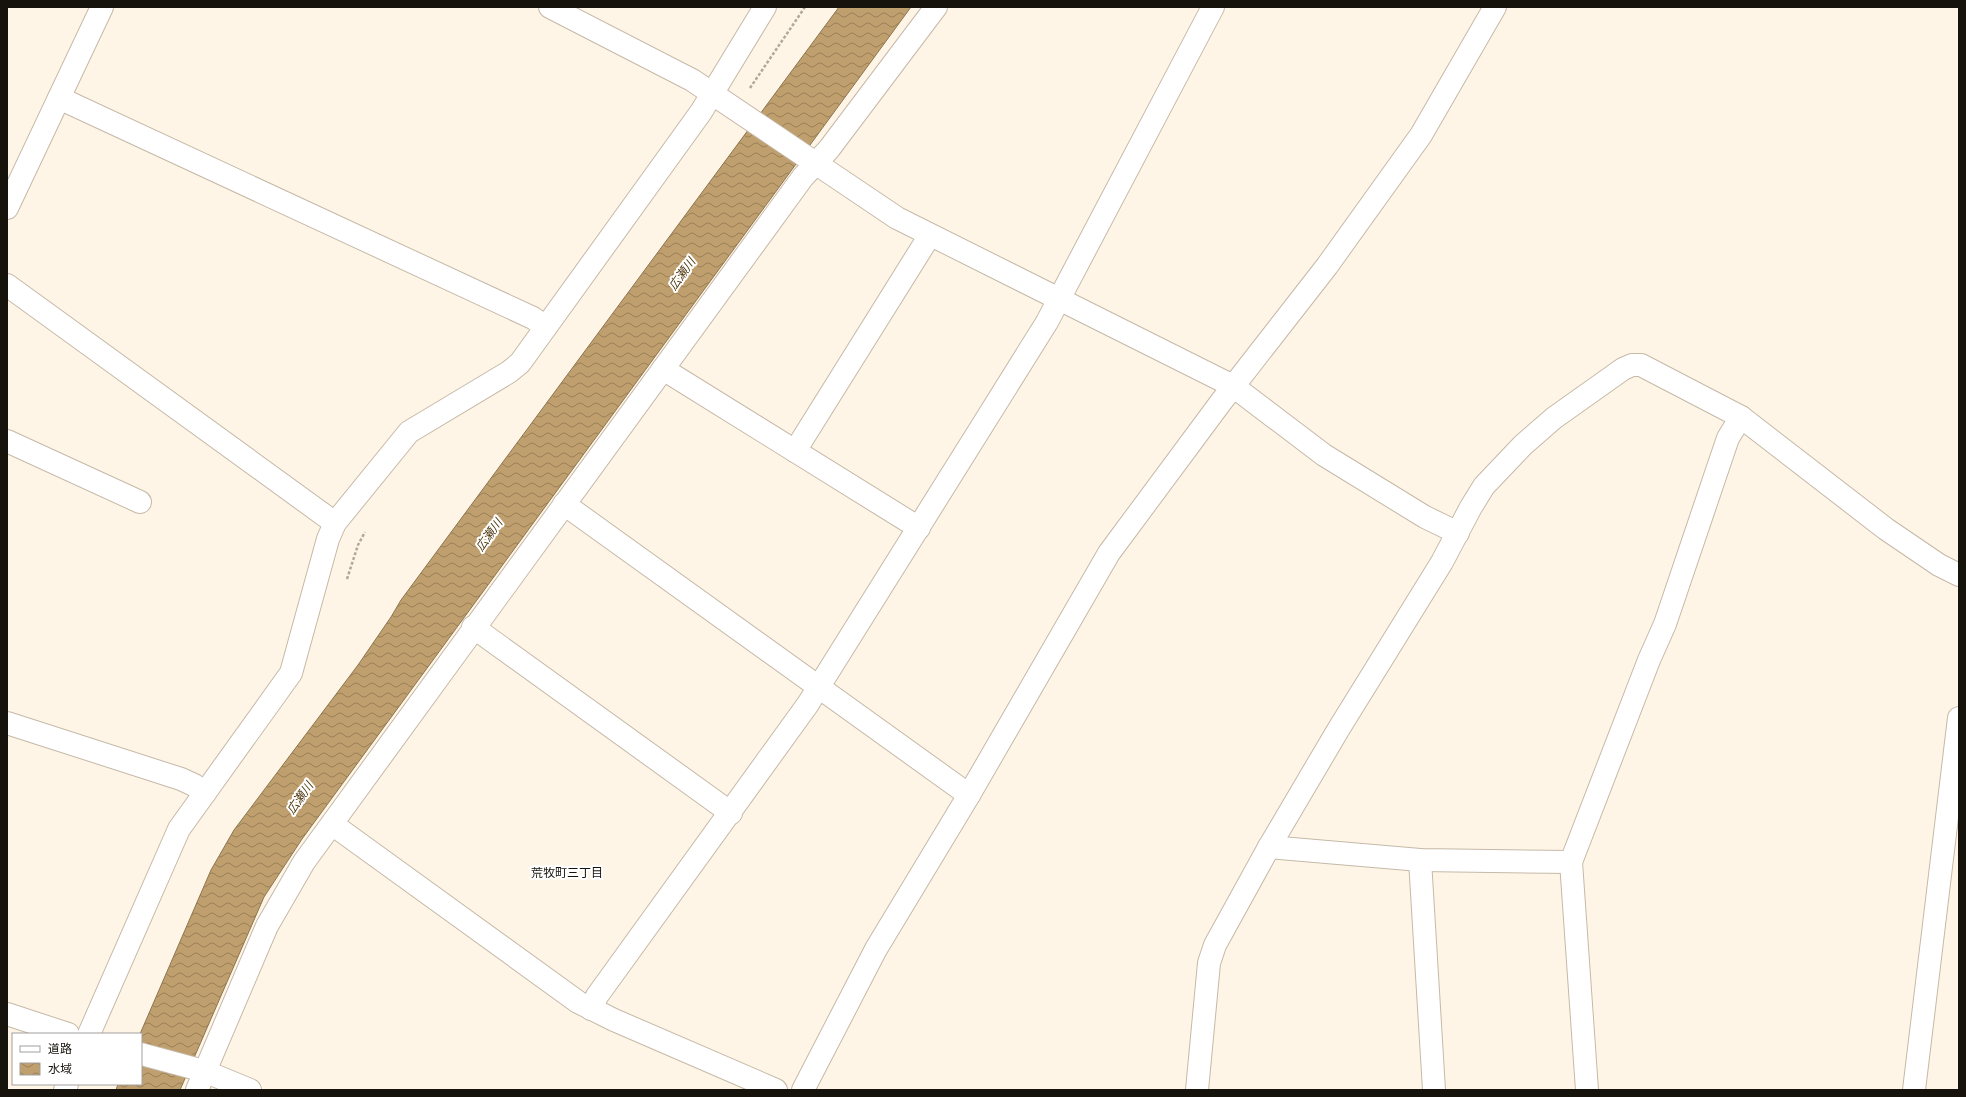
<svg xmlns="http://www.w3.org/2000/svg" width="1966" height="1097" font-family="'Work Sans','Noto Sans JP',sans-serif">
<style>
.water{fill:url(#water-waves);stroke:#8c7550}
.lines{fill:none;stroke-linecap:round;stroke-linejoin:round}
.minor-casing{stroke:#c5b9a8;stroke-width:24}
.path{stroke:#b0a89c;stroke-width:2.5;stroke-dasharray:3 2;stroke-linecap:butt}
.minor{stroke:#fff;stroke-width:22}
.labels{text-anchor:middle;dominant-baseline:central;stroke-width:4;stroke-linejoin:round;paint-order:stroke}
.water-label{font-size:12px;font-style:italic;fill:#4b350b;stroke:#fff}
.neighbourhood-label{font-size:12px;fill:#16120c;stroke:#fff}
</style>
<defs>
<pattern id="water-waves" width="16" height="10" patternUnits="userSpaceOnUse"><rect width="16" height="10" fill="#bf9f6d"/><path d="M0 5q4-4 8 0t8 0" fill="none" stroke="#9a8058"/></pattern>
</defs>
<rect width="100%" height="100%" fill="#fff5e6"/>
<!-- water -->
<polygon class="water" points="839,7 911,7 302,839 264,897 180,1090 116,1090 118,1084 141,1084 140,1034 211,870 234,830 358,665 391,617 401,600"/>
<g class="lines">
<!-- minor casing -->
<g class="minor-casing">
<g id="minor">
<polyline points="550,7 692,80 897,218 1233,386 1324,455 1425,517 1458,533"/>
<polyline points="59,98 533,318 546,327"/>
<polyline points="7,208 102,7"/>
<polyline points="7,285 335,523"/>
<polyline points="663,369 919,528"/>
<polyline points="7,441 140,502"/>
<polyline points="795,451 930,235"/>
<polyline points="564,504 969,795"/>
<polyline points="473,627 731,813"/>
<polyline points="7,723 181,779 194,785 205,793"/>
<polyline points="332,824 578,1002 614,1020 776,1090"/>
<polyline points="1269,847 1420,860 1571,862"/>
<polyline points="1420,860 1434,1090"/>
<polyline points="591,1009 597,996 808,704 982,426 1047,322 1213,7"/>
<polyline points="7,1014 68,1034"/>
<polyline points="89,1034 179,829 291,673 328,539 335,523 409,432 509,372 520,363 701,112 765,7"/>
<polyline points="141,1054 204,1071 250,1090"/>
<polyline points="65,1090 67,1084"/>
<polyline points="197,1090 267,926 304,862 803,177 829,149 936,7"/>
<polyline points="803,1090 876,949 969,795 1109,553 1221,402 1327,266 1421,135 1495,7"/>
<polyline points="1197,1090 1209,963 1215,945 1269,847 1338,730 1442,562 1471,507 1484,486 1523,445 1554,418 1623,369 1632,365 1641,365 1741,417 1886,529 1939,565 1959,575"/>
<polyline points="1587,1090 1571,862 1649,660 1665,624 1728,438 1741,417"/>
<polyline points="1914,1090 1959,718"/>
</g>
</g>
<!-- path -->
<g class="path">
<polyline points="750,88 805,7"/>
<polyline points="347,579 358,545 365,532"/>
</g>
<!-- minor -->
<use href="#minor" class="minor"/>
</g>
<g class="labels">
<!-- water labels -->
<g class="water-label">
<text transform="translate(682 274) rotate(-54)">広瀬川</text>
<text transform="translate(489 535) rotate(-54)">広瀬川</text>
<text transform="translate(300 798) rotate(-55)">広瀬川</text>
</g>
<!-- neighbourhood labels -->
<g class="neighbourhood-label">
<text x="567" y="873">荒牧町三丁目</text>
</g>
</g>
<!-- border -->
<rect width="1966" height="1097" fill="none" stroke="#16120c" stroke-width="16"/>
<!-- legend -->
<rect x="12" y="1033" width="130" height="52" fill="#ffffff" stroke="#a2a09e"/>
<rect x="20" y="1046" width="20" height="6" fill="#ffffff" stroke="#a2a09e"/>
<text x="48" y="1053" font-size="12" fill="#16120c">道路</text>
<rect x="20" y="1063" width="20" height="12" fill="url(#water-waves)" stroke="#a2a09e"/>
<text x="48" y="1073" font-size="12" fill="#16120c">水域</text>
</svg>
